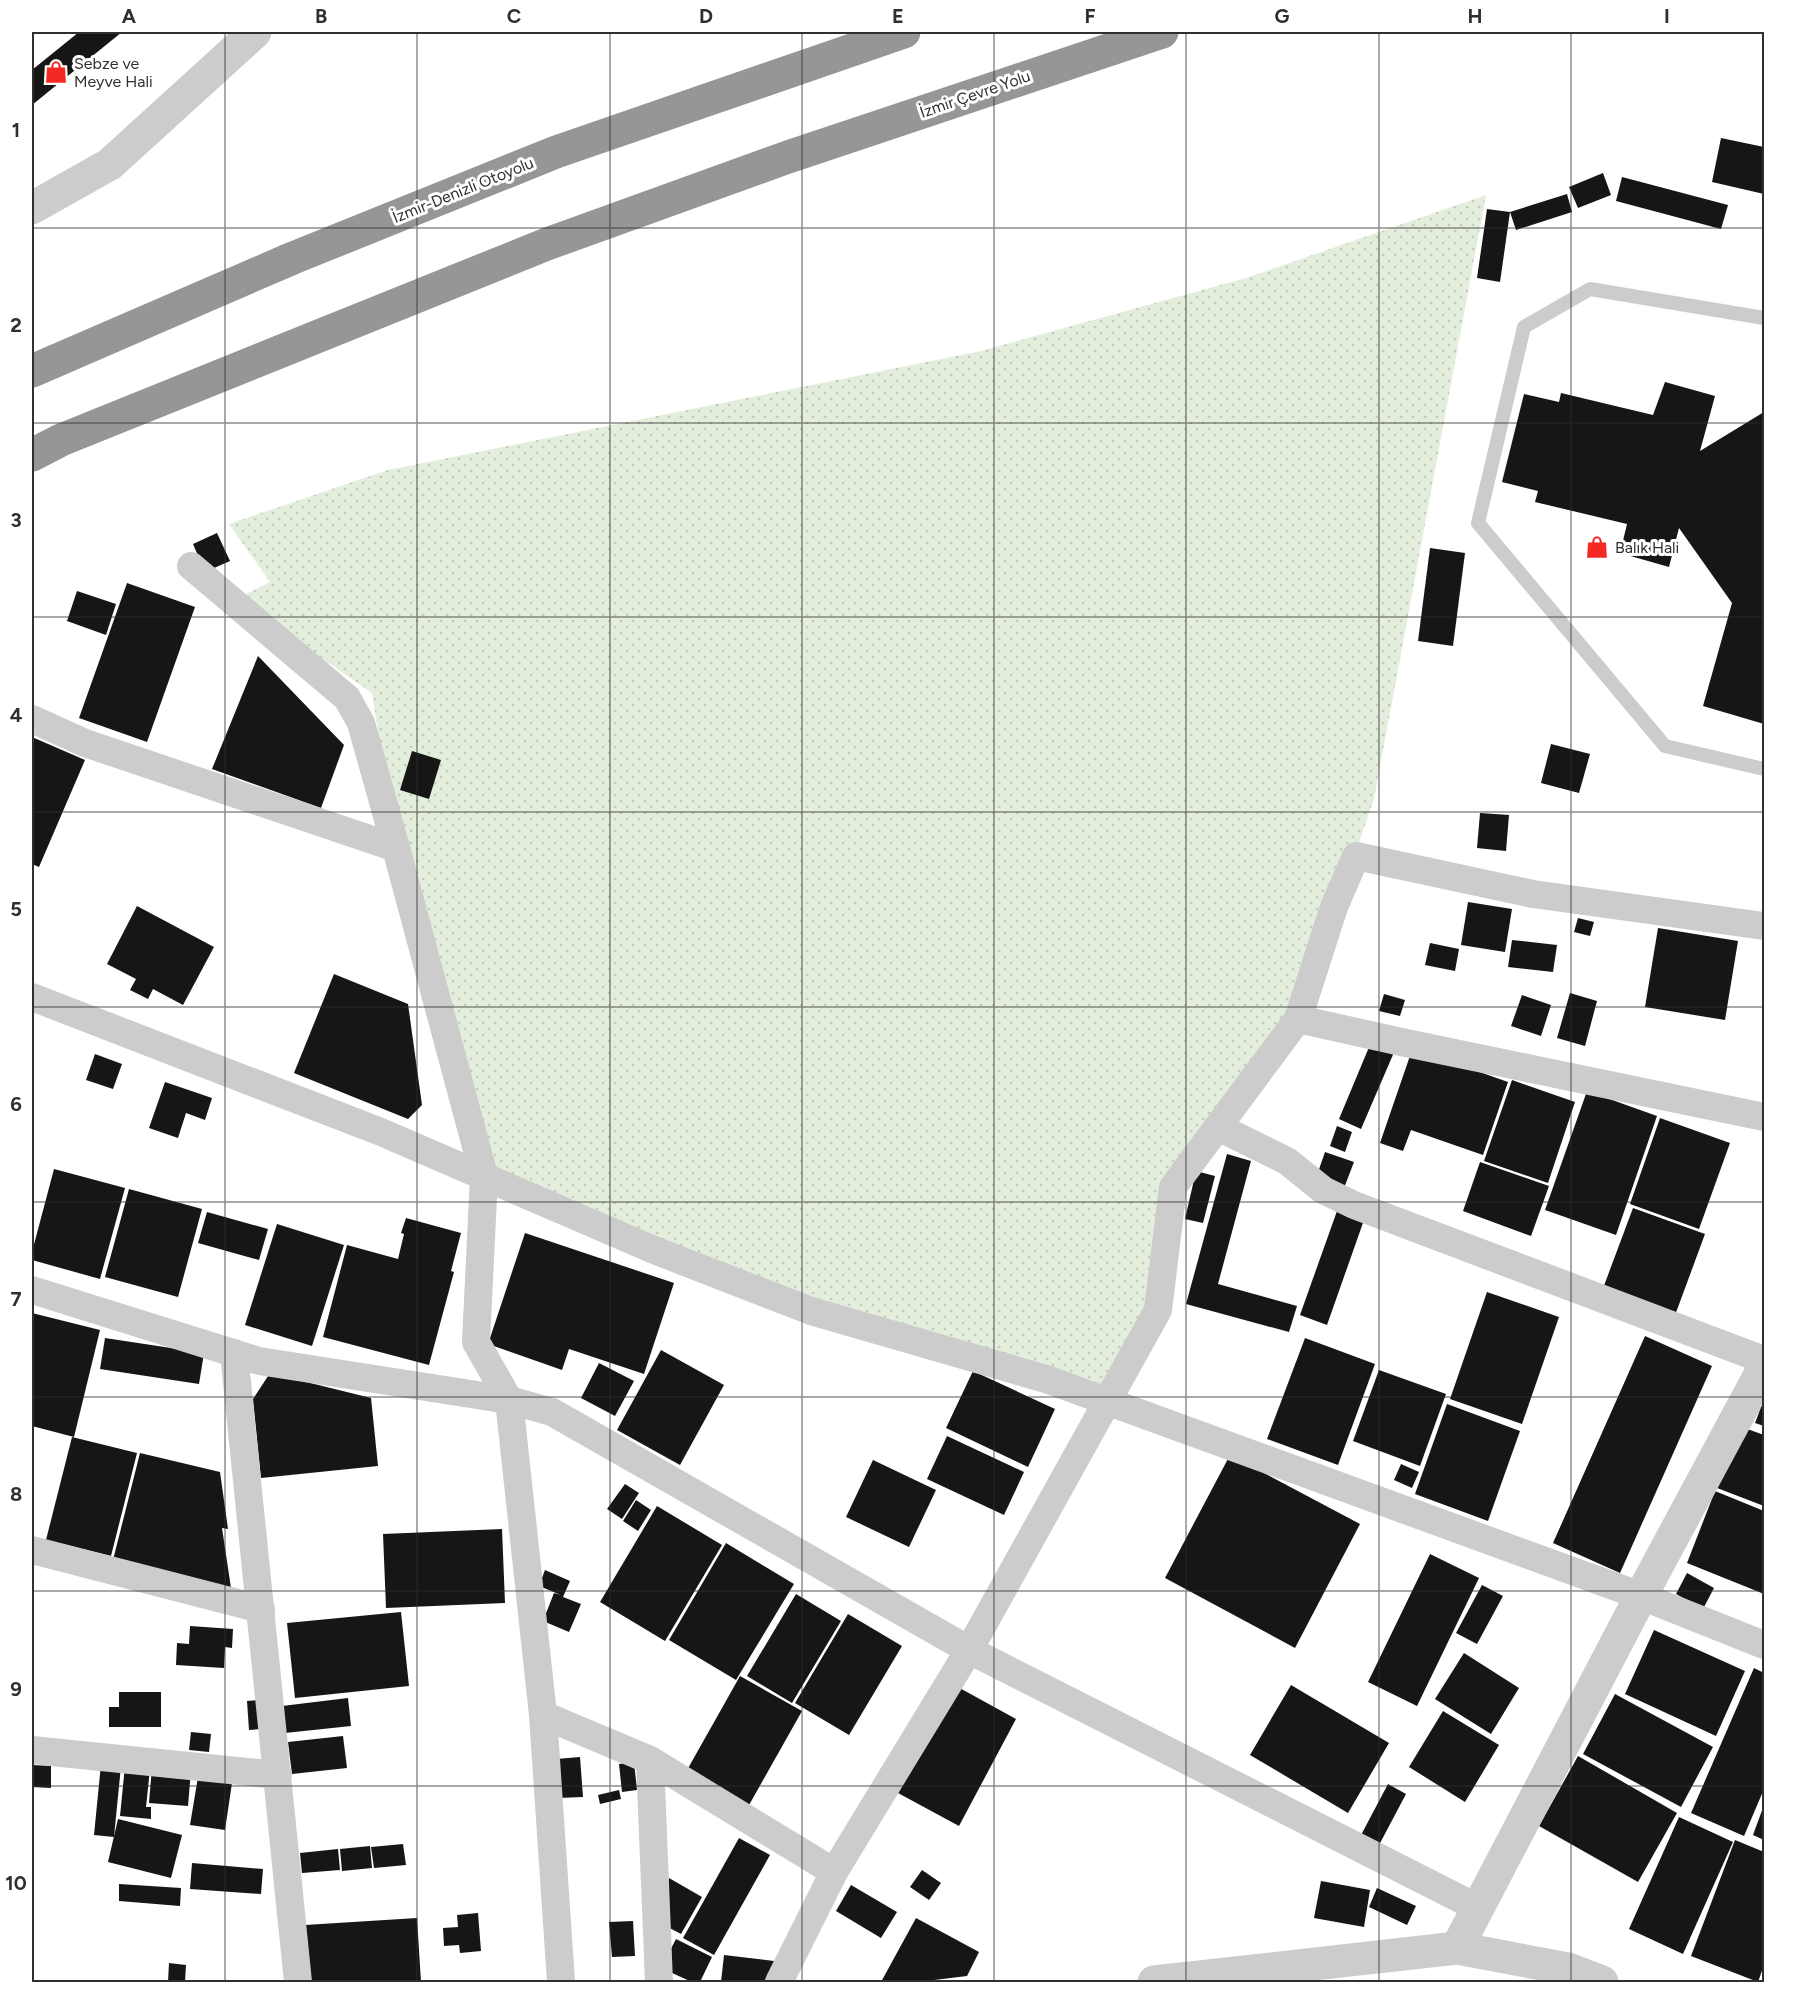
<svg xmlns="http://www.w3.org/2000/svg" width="1796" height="2014" font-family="Figtree,sans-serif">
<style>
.grass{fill:url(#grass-dots)}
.building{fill:#161616}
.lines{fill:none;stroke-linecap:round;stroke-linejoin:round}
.service{stroke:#ccc;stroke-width:14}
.minor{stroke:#ccc;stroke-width:28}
.tertiary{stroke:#ccc;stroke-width:33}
.motorway{stroke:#969696;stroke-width:33}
.grid{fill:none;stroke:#2f2f2f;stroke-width:1.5;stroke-opacity:0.55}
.labels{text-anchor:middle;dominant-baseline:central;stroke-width:6;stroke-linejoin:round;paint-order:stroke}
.poi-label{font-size:16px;fill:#2f2f2f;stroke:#fff;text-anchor:start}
.street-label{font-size:16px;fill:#2f2f2f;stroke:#fff}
.neatline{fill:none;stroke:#2f2f2f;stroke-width:2}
.grid-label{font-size:20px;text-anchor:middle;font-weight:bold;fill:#2f2f2f}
</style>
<defs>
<pattern id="grass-dots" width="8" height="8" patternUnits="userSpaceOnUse" patternTransform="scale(1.5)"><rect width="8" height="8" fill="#e4eedc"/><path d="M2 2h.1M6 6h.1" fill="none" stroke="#c4ccbd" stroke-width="1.8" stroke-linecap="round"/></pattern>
</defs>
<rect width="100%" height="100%" fill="#fff"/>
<!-- grass -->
<polygon class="grass" points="1486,195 1374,799 1298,1019 1173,1187 1158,1310 1107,1401 811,1311 484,1176 396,848 372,693 236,599 270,582 229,524 388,470 981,351 1246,278"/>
<!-- building -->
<g class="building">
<polygon points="79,32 122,32 32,105 32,70"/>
<polygon points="1721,138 1764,147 1764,194 1712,182"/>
<polygon points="1603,173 1611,195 1578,208 1569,187"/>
<polygon points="1622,177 1728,205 1721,229 1616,201"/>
<polygon points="1567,194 1572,212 1516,230 1510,212"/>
<polygon points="1487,209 1510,212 1500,282 1477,278"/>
<polygon points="1665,382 1715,396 1700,451 1764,412 1764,724 1703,706 1732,603 1679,528 1669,567 1620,553 1627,524 1535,502 1538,491 1502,482 1524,394 1559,402 1561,393 1653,415"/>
<polygon points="217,533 230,561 205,572 193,544"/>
<polygon points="1430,548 1465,553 1453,646 1418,641"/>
<polygon points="127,583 195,607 147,742 79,718"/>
<polygon points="77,591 116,604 106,635 67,621"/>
<polygon points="258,656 344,745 321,808 212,769"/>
<polygon points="32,737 85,760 39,867 32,864"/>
<polygon points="1551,744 1590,754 1579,793 1541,783"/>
<polygon points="412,751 441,760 429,799 400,790"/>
<polygon points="1480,813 1509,815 1506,851 1477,848"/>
<polygon points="1468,902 1512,909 1505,952 1461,945"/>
<polygon points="137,906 214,947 183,1005 153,989 148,999 130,990 136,979 107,964"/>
<polygon points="1578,918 1594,922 1590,936 1574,932"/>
<polygon points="1658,928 1738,941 1725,1020 1645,1007"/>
<polygon points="1512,940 1557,945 1553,972 1508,967"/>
<polygon points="1430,943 1459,949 1455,971 1425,965"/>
<polygon points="334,974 408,1004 422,1105 408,1119 294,1073"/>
<polygon points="1570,993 1597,1001 1585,1046 1557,1038"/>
<polygon points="1384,994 1405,1000 1400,1016 1379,1011"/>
<polygon points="1522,995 1551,1005 1541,1036 1511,1026"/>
<polygon points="1372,1040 1395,1050 1361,1129 1339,1119"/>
<polygon points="1412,1050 1437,1057 1508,1082 1483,1155 1411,1130 1403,1151 1380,1143"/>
<polygon points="95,1054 122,1064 113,1089 86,1080"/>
<polygon points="1512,1080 1575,1102 1548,1183 1484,1161"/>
<polygon points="165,1082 212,1098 205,1120 186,1113 178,1138 149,1128"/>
<polygon points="1587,1091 1657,1116 1616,1235 1545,1210"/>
<polygon points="1660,1118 1730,1143 1699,1229 1630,1204"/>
<polygon points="1337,1126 1352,1132 1345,1152 1330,1146"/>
<polygon points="1325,1152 1354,1162 1344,1188 1316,1178"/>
<polygon points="1227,1154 1251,1161 1218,1284 1297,1306 1289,1332 1186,1304"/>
<polygon points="1480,1162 1549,1186 1531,1236 1463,1211"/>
<polygon points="54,1169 125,1188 100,1279 32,1260 32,1252"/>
<polygon points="1196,1171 1215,1176 1203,1223 1185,1219"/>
<polygon points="129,1189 202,1209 178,1297 105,1277"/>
<polygon points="1633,1208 1705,1234 1674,1318 1602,1291"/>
<polygon points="1337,1211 1364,1220 1327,1325 1300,1315"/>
<polygon points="207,1212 268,1229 259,1260 198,1243"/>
<polygon points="406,1218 461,1233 451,1271 454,1272 429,1365 323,1337 347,1245 398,1259 404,1234 401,1233"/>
<polygon points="277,1224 344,1245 312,1346 245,1325"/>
<polygon points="525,1233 674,1283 644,1374 569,1349 562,1370 488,1344"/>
<polygon points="1487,1292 1559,1317 1522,1424 1450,1399"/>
<polygon points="32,1313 100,1330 74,1437 32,1426"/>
<polygon points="1645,1336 1712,1366 1620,1573 1553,1543"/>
<polygon points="105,1338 204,1353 199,1384 100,1369"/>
<polygon points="1305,1338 1375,1364 1338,1465 1267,1439"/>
<polygon points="661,1350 724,1385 680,1465 617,1430"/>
<polygon points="599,1363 634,1381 615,1416 581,1398"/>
<polygon points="1379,1370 1446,1394 1420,1466 1353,1441"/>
<polygon points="973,1371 1055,1409 1028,1467 946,1428"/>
<polygon points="270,1373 371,1398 378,1466 261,1478 253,1399"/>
<polygon points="1764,1399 1764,1426 1755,1423"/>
<polygon points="1447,1404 1520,1431 1488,1521 1415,1494"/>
<polygon points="1739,1426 1764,1435 1764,1506 1717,1488"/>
<polygon points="947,1436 1024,1472 1004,1515 927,1479"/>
<polygon points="72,1437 137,1453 111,1556 46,1540"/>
<polygon points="140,1453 220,1472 228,1529 222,1528 231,1588 113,1560"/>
<polygon points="1230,1455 1360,1524 1295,1648 1165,1578"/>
<polygon points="873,1460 936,1490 909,1547 846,1517"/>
<polygon points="1401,1464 1419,1472 1412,1488 1394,1480"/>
<polygon points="625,1484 639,1493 622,1519 607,1509"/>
<polygon points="1715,1491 1764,1511 1764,1594 1687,1563"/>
<polygon points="636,1500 651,1510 638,1531 623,1521"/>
<polygon points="657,1506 722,1545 665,1641 600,1602"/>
<polygon points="502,1529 505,1603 386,1608 383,1534"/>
<polygon points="726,1543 794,1584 736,1680 669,1640"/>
<polygon points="1430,1554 1479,1578 1417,1706 1368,1682"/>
<polygon points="545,1570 570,1581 563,1597 581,1604 569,1632 543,1621 554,1593 561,1595 539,1586"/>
<polygon points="1687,1573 1714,1588 1703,1609 1676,1594"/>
<polygon points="1482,1585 1503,1596 1477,1644 1456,1633"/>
<polygon points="796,1594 841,1621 792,1703 747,1676"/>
<polygon points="401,1612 409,1686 295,1698 287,1623"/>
<polygon points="848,1614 902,1646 849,1735 795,1703"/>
<polygon points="190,1626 233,1629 232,1648 225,1647 224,1668 176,1665 177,1643 189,1644"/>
<polygon points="1654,1630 1745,1671 1716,1736 1625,1694"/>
<polygon points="1464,1653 1519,1688 1491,1734 1435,1699"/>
<polygon points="1754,1668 1764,1673 1764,1789 1744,1836 1691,1813"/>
<polygon points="740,1676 802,1711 744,1814 682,1779"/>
<polygon points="1291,1685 1389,1743 1348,1813 1250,1755"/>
<polygon points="956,1686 1016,1719 959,1826 898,1793"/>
<polygon points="119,1692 161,1692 161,1727 109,1727 109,1707 119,1707"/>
<polygon points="1615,1694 1713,1747 1681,1807 1583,1754"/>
<polygon points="348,1698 351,1726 285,1733 282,1706"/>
<polygon points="259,1700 261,1729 249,1730 247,1701"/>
<polygon points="1443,1711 1499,1745 1465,1802 1409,1767"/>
<polygon points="191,1732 211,1734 209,1752 189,1750"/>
<polygon points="343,1736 347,1768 292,1774 288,1742"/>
<polygon points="1578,1756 1677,1813 1638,1882 1539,1826"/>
<polygon points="580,1757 583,1797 558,1798 556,1759"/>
<polygon points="634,1762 637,1790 622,1792 619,1764"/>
<polygon points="101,1764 121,1766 114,1837 94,1835"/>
<polygon points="32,1765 51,1766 51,1788 32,1787"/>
<polygon points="125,1766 150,1769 146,1807 151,1807 151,1819 120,1816"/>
<polygon points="152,1767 191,1770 188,1806 149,1803"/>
<polygon points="198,1777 232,1783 225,1830 190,1825"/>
<polygon points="1388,1784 1406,1794 1378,1847 1360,1837"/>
<polygon points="619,1790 621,1799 600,1804 598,1795"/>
<polygon points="1764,1805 1764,1840 1753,1835"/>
<polygon points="1679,1817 1733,1842 1683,1954 1629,1929"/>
<polygon points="118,1819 182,1835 171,1878 108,1862"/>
<polygon points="739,1838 770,1855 714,1955 683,1938"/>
<polygon points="1735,1840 1764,1852 1764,1965 1758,1982 1691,1956"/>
<polygon points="403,1844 406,1865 374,1868 371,1847"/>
<polygon points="370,1846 372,1868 342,1871 340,1849"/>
<polygon points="338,1849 340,1870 302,1873 300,1853"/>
<polygon points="192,1863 263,1869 261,1894 190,1889"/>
<polygon points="922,1870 941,1883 929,1900 910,1887"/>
<polygon points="669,1878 702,1897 681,1934 662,1924"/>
<polygon points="1321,1881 1370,1890 1364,1927 1314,1918"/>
<polygon points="119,1884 181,1888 180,1906 119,1901"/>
<polygon points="851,1885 897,1912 881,1938 836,1911"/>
<polygon points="1377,1888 1416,1906 1407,1925 1369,1907"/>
<polygon points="478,1913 481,1951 460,1953 459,1945 444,1946 443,1928 458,1927 457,1915"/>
<polygon points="417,1918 421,1982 308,1982 305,1925"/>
<polygon points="916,1918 979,1952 967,1976 918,1982 881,1982"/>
<polygon points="633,1921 635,1956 612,1957 609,1922"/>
<polygon points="676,1939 712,1957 700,1982 692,1982 661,1968"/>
<polygon points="724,1955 774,1961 771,1982 721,1982"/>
<polygon points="169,1963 186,1965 185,1982 168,1982"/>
</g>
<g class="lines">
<!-- service -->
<polyline class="service" points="1764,318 1590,289 1524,327 1478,523 1665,746 1764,769"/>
<!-- minor -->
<g class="minor">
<polyline points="191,566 347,698 361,723 396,848"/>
<polyline points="32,719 85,743 396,848 484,1176 476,1342 509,1400 543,1715 561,1982"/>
<polyline points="1764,926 1533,894 1356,856 1334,907 1298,1019 1406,1043 1764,1117"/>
<polyline points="32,997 381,1132 654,1250 811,1311 1046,1379 1641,1596 1764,1645"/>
<polyline points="1298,1019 1173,1187 1158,1310 969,1650 1478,1908"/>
<polyline points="1218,1127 1287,1161 1323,1190 1354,1205 1764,1360"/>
<polyline points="32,1290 259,1361 509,1400 552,1412 969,1650 834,1872 779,1982"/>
<polyline points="234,1353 298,1982"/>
<polyline points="32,1550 261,1609"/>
<polyline points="543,1715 650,1760 834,1872"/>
<polyline points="32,1750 278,1775"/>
<polyline points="650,1760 659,1982"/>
</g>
<!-- tertiary -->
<g class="tertiary">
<polyline points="32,208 110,164 255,32"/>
<polyline points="1457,1948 1641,1596 1764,1367"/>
<polyline points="1154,1982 1457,1948 1568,1969 1602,1982"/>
</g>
<!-- motorway -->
<g class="motorway">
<polyline points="32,371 293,258 556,152 904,32"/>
<polyline points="32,455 61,440 547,244 788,157 1162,32"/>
</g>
</g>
<!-- grid -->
<path class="grid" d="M225,32V1982M417,32V1982M610,32V1982M802,32V1982M994,32V1982M1186,32V1982M1379,32V1982M1571,32V1982M32,228H1764M32,423H1764M32,617H1764M32,812H1764M32,1007H1764M32,1202H1764M32,1397H1764M32,1591H1764M32,1786H1764"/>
<!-- icons -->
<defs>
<g id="shop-bare" transform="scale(1.8)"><path d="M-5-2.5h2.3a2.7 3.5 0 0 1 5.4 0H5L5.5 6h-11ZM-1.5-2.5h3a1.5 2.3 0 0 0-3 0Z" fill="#f52923" stroke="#fff" stroke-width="2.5" paint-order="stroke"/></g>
</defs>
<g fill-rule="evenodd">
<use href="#shop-bare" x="56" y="72"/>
<use href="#shop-bare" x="1597" y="547"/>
</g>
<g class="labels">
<!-- poi labels -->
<g class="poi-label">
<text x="74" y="63">Sebze ve<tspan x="74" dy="18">Meyve Hali</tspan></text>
<text x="1615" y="547">Balık Hali</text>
</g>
<!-- street labels -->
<g class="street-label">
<text transform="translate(975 94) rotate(-19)">İzmir Çevre Yolu</text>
<text transform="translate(463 190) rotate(-22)">İzmir-Denizli Otoyolu</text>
</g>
</g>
<!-- border -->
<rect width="1796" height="2014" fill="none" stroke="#ffffff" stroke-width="66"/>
<rect x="33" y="33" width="1730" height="1948" class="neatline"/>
<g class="grid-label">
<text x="129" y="23">A</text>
<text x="321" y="23">B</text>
<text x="514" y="23">C</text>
<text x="706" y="23">D</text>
<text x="898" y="23">E</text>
<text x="1090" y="23">F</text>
<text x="1282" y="23">G</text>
<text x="1475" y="23">H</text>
<text x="1667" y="23">I</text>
<text x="16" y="137">1</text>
<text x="16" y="332">2</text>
<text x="16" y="527">3</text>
<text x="16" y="722">4</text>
<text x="16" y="916">5</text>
<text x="16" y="1111">6</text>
<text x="16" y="1306">7</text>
<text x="16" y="1501">8</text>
<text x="16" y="1696">9</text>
<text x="16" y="1890">10</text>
</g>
</svg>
